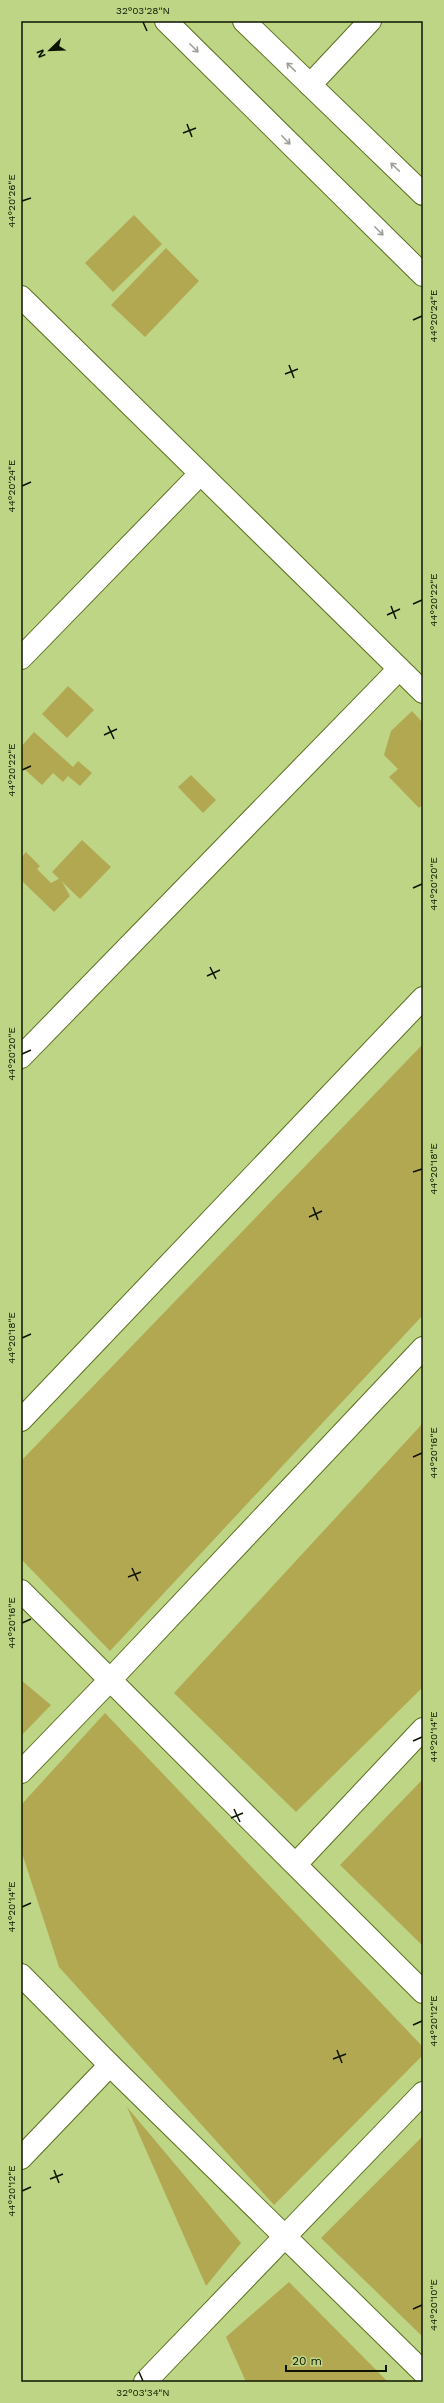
<svg xmlns="http://www.w3.org/2000/svg" width="444" height="2403" font-family="'Work Sans',sans-serif">
<style>
.building{fill:#b3a852}
.lines{fill:none;stroke-linecap:round;stroke-linejoin:round}
.street-casing{stroke:#5c701e;stroke-width:24}
.secondary-casing{stroke:#5c701e;stroke-width:24}
.street{stroke:#fff;stroke-width:22}
.secondary{stroke:#fff;stroke-width:22}
.oneway{stroke:#9ea199}
.ticks{fill:none;stroke:#0d1400;stroke-width:1.5}
.neatline{fill:none;stroke:#0d1400;stroke-width:1.5}
.ticks-label{font-size:10px;text-anchor:middle;fill:#0d1400}
</style>
<rect width="100%" height="100%" fill="#bdd584"/>
<!-- building -->
<g class="building">
<polygon points="134,215 162,244 113,292 85,263"/>
<polygon points="166,248 199,281 145,337 111,305"/>
<polygon points="68,686 94,710 67,738 42,714"/>
<polygon points="412,711 423,723 423,804 419,808 389,777 398,769 384,755 391,731"/>
<polygon points="34,732 73,767 78,761 92,773 80,786 68,776 63,782 53,773 42,785 21,766 21,747"/>
<polygon points="191,775 216,800 203,813 178,787"/>
<polygon points="82,840 111,867 80,899 52,872"/>
<polygon points="26,852 40,866 37,869 51,883 60,878 70,896 54,912 21,880 21,858"/>
<polygon points="423,1044 423,1315 110,1651 21,1559 21,1461"/>
<polygon points="423,1423 423,1687 296,1812 174,1693"/>
<polygon points="21,1680 51,1705 21,1736"/>
<polygon points="105,1713 423,2047 423,2055 274,2205 59,1967 21,1850 21,1805"/>
<polygon points="423,1779 423,1946 340,1865"/>
<polygon points="127,2107 241,2243 206,2286"/>
<polygon points="423,2136 423,2337 321,2238"/>
<polygon points="289,2282 388,2382 246,2382 226,2337"/>
</g>
<g class="lines">
<!-- street casing -->
<g class="street-casing">
<g id="street">
<polyline points="310,85 370,21"/>
<polyline points="21,297 423,692"/>
<polyline points="21,658 200,474"/>
<polyline points="21,1057 399,669"/>
<polyline points="21,1420 423,998"/>
<polyline points="21,1591 423,1992"/>
<polyline points="21,1772 110,1680 423,1348"/>
<polyline points="296,1864 423,1729"/>
<polyline points="21,1975 110,2065 423,2372"/>
<polyline points="21,2158 110,2065"/>
<polyline points="145,2382 423,2093"/>
</g>
</g>
<!-- secondary casing -->
<g class="secondary-casing">
<g id="secondary">
<polyline points="166,21 423,275"/>
<polyline points="244,21 423,194"/>
</g>
</g>
<!-- street -->
<use href="#street" class="street"/>
<!-- secondary -->
<use href="#secondary" class="secondary"/>
</g>
<!-- one-way arrows -->
<defs><path id="oneway-shaft" d="M-6 0H5M1.5-3L5.5 0L1.5 3" fill="none" stroke-width="1.6" stroke-linecap="round" stroke-linejoin="round"/></defs>
<g class="oneway">
<use href="#oneway-shaft" transform="translate(194 48) rotate(45)"/>
<use href="#oneway-shaft" transform="translate(291 67) rotate(-136)"/>
<use href="#oneway-shaft" transform="translate(286 140) rotate(45)"/>
<use href="#oneway-shaft" transform="translate(395 167) rotate(-136)"/>
<use href="#oneway-shaft" transform="translate(379 231) rotate(45)"/>
</g>
<!-- ticks -->
<path class="ticks" d="M143,22L147,31M187,124L192,137M183,133L196,128M22,201L31,198M413,320L422,316M289,365L294,378M285,374L298,369M22,486L31,482M413,604L422,600M391,606L396,619M387,615L400,609M108,726L114,739M104,735L117,729M22,770L31,766M413,888L422,884M210,967L216,979M207,976L220,970M22,1054L31,1050M413,1172L422,1169M313,1207L318,1220M309,1217L322,1211M22,1338L31,1334M413,1457L422,1453M132,1568L138,1581M128,1577L141,1572M22,1623L31,1619M413,1741L422,1737M234,1809L240,1822M231,1818L243,1813M22,1907L31,1903M413,2025L422,2021M337,2050L342,2063M333,2059L346,2054M54,2170L59,2183M50,2179L63,2174M22,2191L31,2187M413,2309L422,2305M139,2372L143,2381"/>
<!-- border -->
<rect width="444" height="2403" fill="none" stroke="#bdd584" stroke-width="44"/>
<!-- north arrow -->
<g transform="translate(50 50) rotate(247)" stroke="#bdd584" stroke-width="3" paint-order="stroke">
<path d="M0-3L7 15L0 10L-7 15Z" fill="#0d1400"/>
<text y="-6" font-size="11" font-weight="bold" text-anchor="middle" fill="#0d1400">N</text>
</g>
<!-- scale -->
<path d="M286 2365v6h100v-6" fill="none" stroke="#0d1400" stroke-width="2"/>
<text x="292" y="2365" font-size="12" fill="#0d1400" stroke="#bdd584" stroke-width="3" paint-order="stroke">20 m</text>
<rect x="22" y="22" width="400" height="2359" class="neatline"/>
<g class="ticks-label">
<text x="143" y="14">32°03'28"N</text>
<text transform="translate(11 201) rotate(-90)" y="4">44°20'26"E</text>
<text transform="translate(433 316) rotate(-90)" y="4">44°20'24"E</text>
<text transform="translate(11 486) rotate(-90)" y="4">44°20'24"E</text>
<text transform="translate(433 600) rotate(-90)" y="4">44°20'22"E</text>
<text transform="translate(11 770) rotate(-90)" y="4">44°20'22"E</text>
<text transform="translate(433 884) rotate(-90)" y="4">44°20'20"E</text>
<text transform="translate(11 1054) rotate(-90)" y="4">44°20'20"E</text>
<text transform="translate(433 1169) rotate(-90)" y="4">44°20'18"E</text>
<text transform="translate(11 1338) rotate(-90)" y="4">44°20'18"E</text>
<text transform="translate(433 1453) rotate(-90)" y="4">44°20'16"E</text>
<text transform="translate(11 1623) rotate(-90)" y="4">44°20'16"E</text>
<text transform="translate(433 1737) rotate(-90)" y="4">44°20'14"E</text>
<text transform="translate(11 1907) rotate(-90)" y="4">44°20'14"E</text>
<text transform="translate(433 2021) rotate(-90)" y="4">44°20'12"E</text>
<text transform="translate(11 2191) rotate(-90)" y="4">44°20'12"E</text>
<text transform="translate(433 2305) rotate(-90)" y="4">44°20'10"E</text>
<text x="143" y="2396">32°03'34"N</text>
</g>
</svg>
